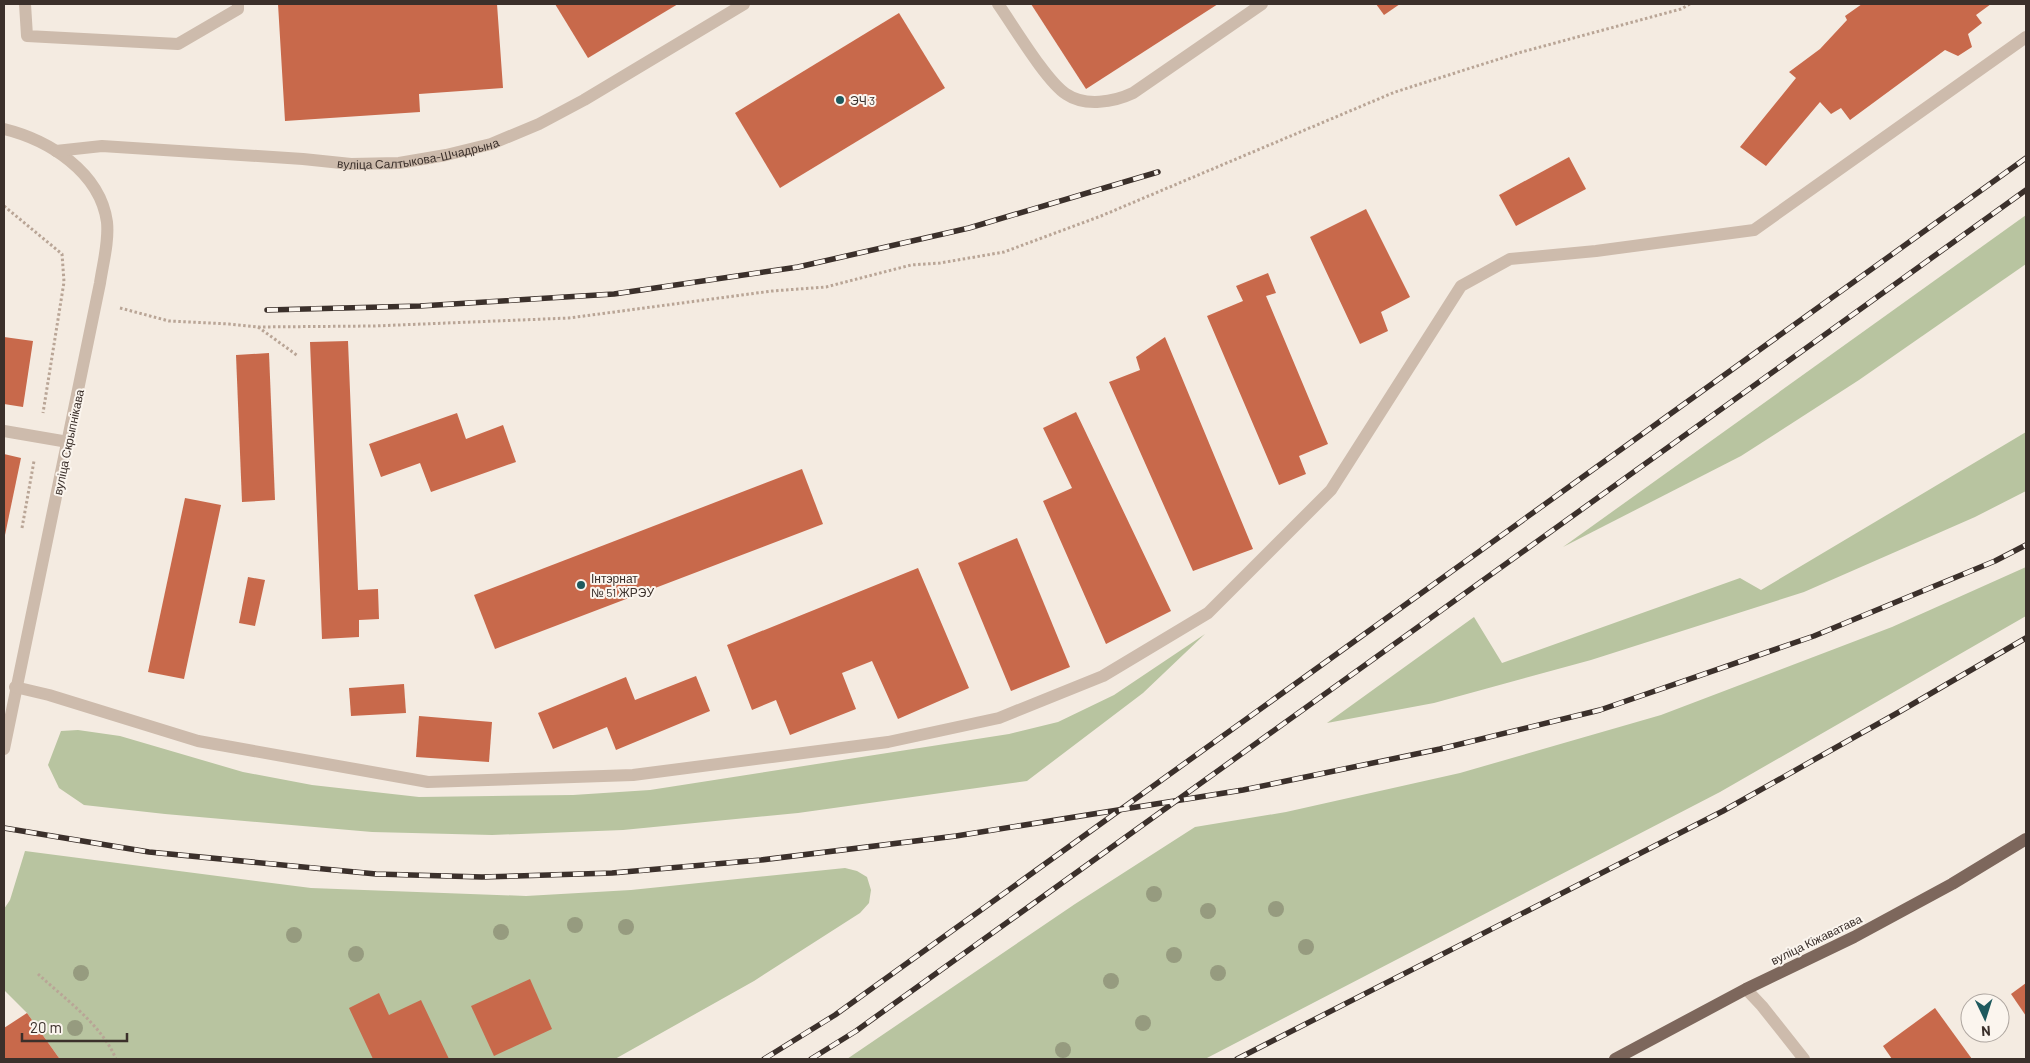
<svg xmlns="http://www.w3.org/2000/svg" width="2030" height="1063" font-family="Barlow,sans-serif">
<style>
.green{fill:#b8c4a0}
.building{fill:#c8694b}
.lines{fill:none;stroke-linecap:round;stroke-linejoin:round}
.path{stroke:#b9a596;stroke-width:3;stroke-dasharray:2.5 2.5;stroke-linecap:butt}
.minor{stroke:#cdbbac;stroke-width:12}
.major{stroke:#7d675c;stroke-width:12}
.rail-casing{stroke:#3b302b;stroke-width:5.5}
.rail{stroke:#fbf5ee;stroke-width:4;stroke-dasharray:11;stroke-linecap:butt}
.tree{fill:#969b7f}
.poi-dot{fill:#1f5a5e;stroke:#fbf5ee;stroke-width:2}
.labels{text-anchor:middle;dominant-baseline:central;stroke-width:4;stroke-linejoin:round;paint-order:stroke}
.poi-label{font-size:12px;fill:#3b302b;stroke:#fbf5ee;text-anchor:start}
.street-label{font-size:12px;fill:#3b302b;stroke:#fbf5ee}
</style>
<rect width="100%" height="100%" fill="#f4ebe1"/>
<!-- green -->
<g class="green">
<polygon points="2026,215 2026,264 1859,380 1741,456 1563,547"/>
<polygon points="2026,432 2026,491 1975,517 1804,592 1591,660 1434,703 1327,723 1474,617 1502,663 1740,578 1761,590"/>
<polygon points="2026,567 2026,616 1720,792 1205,1059 847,1059 1075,904 1195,827 1286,812 1460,773 1661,715 1892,627"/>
<polygon points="1205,634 1143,693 1027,781 798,813 623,830 492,835 372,832 165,814 84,805 59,788 48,765 61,731 78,730 120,736 243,772 312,785 419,797 573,795 650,790 1009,734 1058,722 1114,695"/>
<polygon points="25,851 311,888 526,896 631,890 845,868 857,871 867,877 871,890 869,903 860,913 754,981 615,1059 56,1059 59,1058 27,1013 4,990 4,909 10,900"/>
</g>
<!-- building -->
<g class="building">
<polygon points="278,4 497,4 503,88 419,94 420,112 285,121"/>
<polygon points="555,4 678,4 588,58"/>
<polygon points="1031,4 1218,4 1086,89"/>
<polygon points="1376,4 1400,4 1384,15"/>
<polygon points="1862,4 1991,4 1976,15 1982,23 1968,34 1972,47 1958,56 1945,50 1850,120 1841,108 1831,114 1820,102 1766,166 1740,147 1796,78 1789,72 1820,49 1847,20 1845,16"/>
<polygon points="899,13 945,88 780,188 735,113"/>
<polygon points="1569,157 1586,189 1516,226 1499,195"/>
<polygon points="1366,209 1410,297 1381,312 1388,331 1360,344 1310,237"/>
<polygon points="1268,273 1276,293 1266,296 1328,444 1299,456 1306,474 1279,485 1207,316 1243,301 1236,286"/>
<polygon points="4,337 33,341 23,407 4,404"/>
<polygon points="1165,337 1253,549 1193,571 1109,382 1140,370 1136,357"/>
<polygon points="348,341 358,590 378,589 379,619 359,620 359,637 322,639 310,342"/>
<polygon points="269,353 275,500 242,502 236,355"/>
<polygon points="1076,412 1171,611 1106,644 1043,501 1072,488 1043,428"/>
<polygon points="457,413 466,439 503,425 516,462 431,492 420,463 381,477 369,444"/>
<polygon points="4,454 21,458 5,535 4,535"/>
<polygon points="802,469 823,524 495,649 474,595"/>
<polygon points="185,498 221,505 184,679 148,672"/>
<polygon points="1017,538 1070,667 1011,691 958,563"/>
<polygon points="918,568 969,688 898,719 872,661 842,673 856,709 790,735 776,700 752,710 727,645"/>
<polygon points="248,577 265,580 255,626 239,623"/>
<polygon points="696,676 710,711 616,750 607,727 553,749 538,713 626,677 635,700"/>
<polygon points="404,684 406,713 351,716 349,688"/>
<polygon points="419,716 492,722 489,762 416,757"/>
<polygon points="530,979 552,1029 494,1056 471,1006"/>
<polygon points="2026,983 2026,1016 2011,994"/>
<polygon points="379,993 389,1015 421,1000 449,1059 373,1059 349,1008"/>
<polygon points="1935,1008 1972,1059 1892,1059 1883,1046"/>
<polygon points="27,1013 59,1058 4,1059 4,1028"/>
</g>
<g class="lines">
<!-- path -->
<g class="path">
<polyline points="4,206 62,254 64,282 43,413"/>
<polyline points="120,308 169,321 229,324 258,327 298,356"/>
<polyline points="258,327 374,326 569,318 772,291 826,287 911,265 940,263 1004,252 1101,216 1395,92 1518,53 1681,9 1690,4"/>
<polyline points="22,528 34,461"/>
<path d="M38,974C66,1000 101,1024 116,1059"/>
</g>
<!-- minor -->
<g class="minor">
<polyline points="25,4 27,36 178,44 238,9 238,4"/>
<path d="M998,4C1013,25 1046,81 1066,94C1085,107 1114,102 1133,93L1262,4"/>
<path d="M4,129C49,140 100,172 107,222C109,242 103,263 100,283L4,749"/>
<path id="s1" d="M56,151L102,146L303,159L351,164L399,163L446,155L491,144L539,124L584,100L744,4"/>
<polyline points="4,431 68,442"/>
<polyline points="15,687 49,695 198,741 428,782 633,775 888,742 999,718 1103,676 1208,613 1331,490 1461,286 1510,259 1596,251 1754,230 2026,37"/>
<polyline points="1746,989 1762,1006 1804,1059"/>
</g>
<!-- major -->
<polyline class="major" points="1615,1059 1746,989 1854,937 1952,884 2026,839"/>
<!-- rail casing -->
<g class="rail-casing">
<g id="rail">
<polyline points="267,310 420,306 614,294 798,267 969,228 1158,172"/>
<polyline points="4,828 149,852 376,874 482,877 612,873 761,860 956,836 1243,790 1440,749 1600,710 1814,636 1995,561 2026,545"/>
<polyline points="764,1059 835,1015 2026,158"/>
<polyline points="811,1059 856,1031 2026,190"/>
<polyline points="1237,1059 1723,811 1899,712 2026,638"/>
</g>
</g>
<!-- rail -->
<use href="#rail" class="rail"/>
</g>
<!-- trees -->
<g class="tree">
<circle cx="1154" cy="894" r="8"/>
<circle cx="1276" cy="909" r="8"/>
<circle cx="1208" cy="911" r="8"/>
<circle cx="575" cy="925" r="8"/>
<circle cx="626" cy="927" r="8"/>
<circle cx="501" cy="932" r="8"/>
<circle cx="294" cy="935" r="8"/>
<circle cx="1306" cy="947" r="8"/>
<circle cx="356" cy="954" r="8"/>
<circle cx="1174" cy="955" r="8"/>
<circle cx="81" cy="973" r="8"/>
<circle cx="1218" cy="973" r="8"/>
<circle cx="1111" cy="981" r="8"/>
<circle cx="1143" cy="1023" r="8"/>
<circle cx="75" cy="1028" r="8"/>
<circle cx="1063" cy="1050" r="8"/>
</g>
<!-- markers -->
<g class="poi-dot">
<circle cx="840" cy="100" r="5"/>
<circle cx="581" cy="585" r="5"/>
</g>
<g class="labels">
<!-- poi labels -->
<g class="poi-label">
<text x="850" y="100">ЭЧ 3</text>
<text x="591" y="578">Інтэрнат<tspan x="591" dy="14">№ 51 ЖРЭУ</tspan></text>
</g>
<!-- street labels -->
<g class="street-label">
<text stroke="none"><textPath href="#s1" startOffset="364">вуліца Салтыкова-Шчадрына</textPath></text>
<text transform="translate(68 442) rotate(-78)">вуліца Скрыпнікава</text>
<text transform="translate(1816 939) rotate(-26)">вуліца Кіжаватава</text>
</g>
</g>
<!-- border -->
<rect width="2030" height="1063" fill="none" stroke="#3b302b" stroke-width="10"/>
<!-- north arrow -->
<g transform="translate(1985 1018) rotate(176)"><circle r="24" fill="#fbf5ee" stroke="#aea6a0"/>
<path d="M0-4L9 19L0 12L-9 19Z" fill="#1f5a5e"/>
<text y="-8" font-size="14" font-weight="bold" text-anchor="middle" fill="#3b302b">N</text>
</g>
<!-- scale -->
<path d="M22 1033v8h105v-8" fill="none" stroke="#3b302b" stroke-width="2.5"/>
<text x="30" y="1033" font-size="15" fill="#3b302b" stroke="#fbf5ee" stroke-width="4" paint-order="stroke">20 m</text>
</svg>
